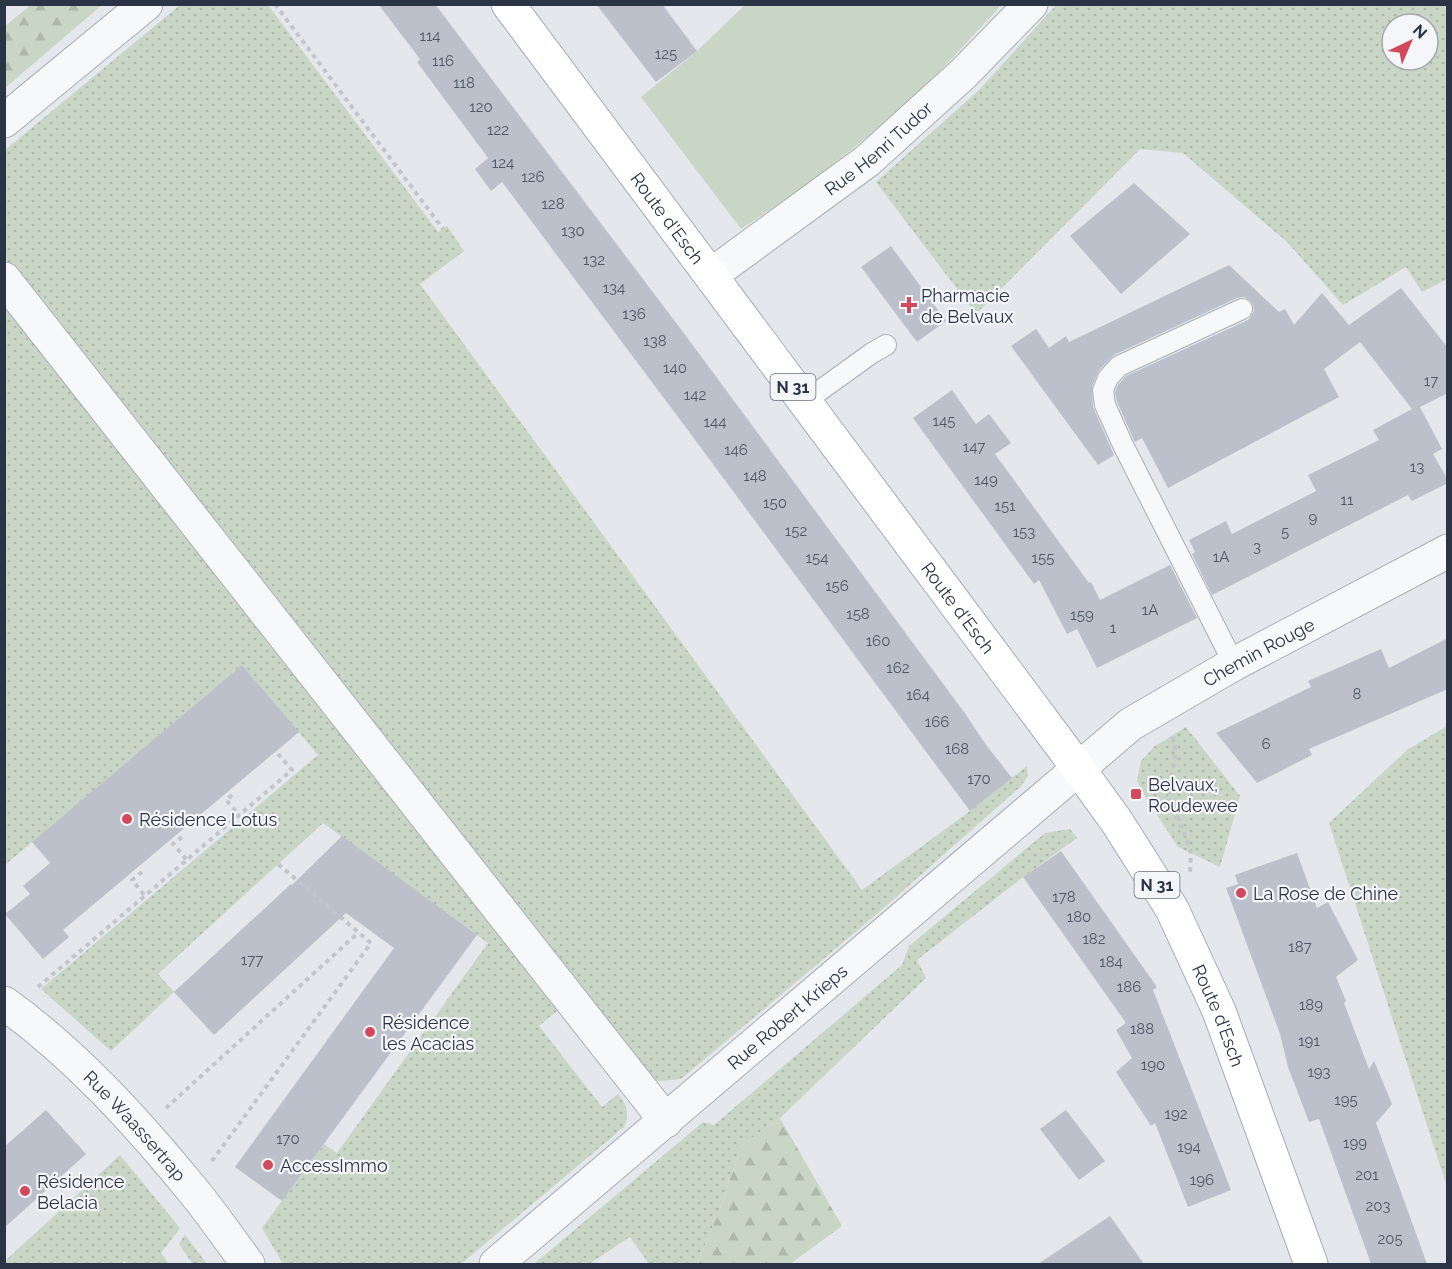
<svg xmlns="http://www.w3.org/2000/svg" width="1452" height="1269" font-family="Raleway,sans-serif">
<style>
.grass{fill:url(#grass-dots);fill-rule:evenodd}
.forest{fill:url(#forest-firs)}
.park{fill:#c9d6c5}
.building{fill:#bbc0ca}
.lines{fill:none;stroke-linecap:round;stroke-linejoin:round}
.lane-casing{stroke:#a9aeb7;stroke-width:22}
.street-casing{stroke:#a9aeb7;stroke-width:35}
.primary-casing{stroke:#a3abb8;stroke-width:35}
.path{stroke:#c2c5cb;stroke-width:4;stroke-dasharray:4.5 4.5;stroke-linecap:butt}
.lane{stroke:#f7f8fa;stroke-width:20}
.street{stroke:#f7f8fa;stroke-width:33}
.primary{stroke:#fff;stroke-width:33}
.poi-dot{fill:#d1495b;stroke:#f4f6f9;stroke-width:2}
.labels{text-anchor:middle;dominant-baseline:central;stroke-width:4.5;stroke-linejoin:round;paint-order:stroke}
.number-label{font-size:15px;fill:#4f5766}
.shield{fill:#f4f6f9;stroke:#676e7b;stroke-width:1.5}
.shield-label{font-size:16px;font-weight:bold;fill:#2b3445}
.street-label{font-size:18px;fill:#2b3445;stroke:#f4f6f9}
.poi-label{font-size:18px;fill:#2b3445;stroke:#f4f6f9;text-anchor:start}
</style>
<defs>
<pattern id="grass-dots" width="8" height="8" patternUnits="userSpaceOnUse" patternTransform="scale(1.5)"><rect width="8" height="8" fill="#c9d6c5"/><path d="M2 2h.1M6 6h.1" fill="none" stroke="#adb8ab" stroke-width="1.8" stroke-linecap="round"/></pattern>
<pattern id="forest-firs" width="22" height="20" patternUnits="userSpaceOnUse" patternTransform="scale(1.5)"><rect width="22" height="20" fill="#c9d6c5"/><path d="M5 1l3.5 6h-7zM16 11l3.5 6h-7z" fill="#adb8ab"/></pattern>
</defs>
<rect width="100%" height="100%" fill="#e4e7ec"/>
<!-- grass -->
<g class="grass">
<path d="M1057,4L1447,5V279L1422,292L1406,267L1343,305L1287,242L1183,153L1140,149L976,314L876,182L980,89ZM1392,24H1428V60H1392Z"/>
<polygon points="180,5 268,5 438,232 447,226 464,251 420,284 862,890 970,811 1027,766 1028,776 1020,787 878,913 681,1079 650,1082 5,259 5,150"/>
<path d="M5,298L562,1007L539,1026L602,1107L618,1094C627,1105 630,1113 624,1127L461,1264H283L262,1228L324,1144L337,1153L488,943L323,823L158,974L174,992L111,1051L41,989L318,755L242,665L5,865Z"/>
<polygon points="1447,726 1447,1187 1329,823 1407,750"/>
<polygon points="1186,727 1240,796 1220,867 1178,847 1148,801 1137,781 1141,761 1155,746"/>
<polygon points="1070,829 1077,838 1023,877 917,960 926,978 780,1118 741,1146 719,1212 697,1264 649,1264 630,1237 589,1264 534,1264 703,1122 714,1125 902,965 909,946 1045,833"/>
<polygon points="120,1155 180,1228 161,1253 169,1264 129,1264 124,1261 121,1264 5,1264 5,1261"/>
<polygon points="185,1235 207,1264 193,1264 179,1244"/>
</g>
<!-- forest -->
<g class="forest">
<polygon points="32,4 102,5 5,88 5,26"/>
<polygon points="780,1118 842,1226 790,1264 697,1264 719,1212 741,1146"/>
</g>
<!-- park -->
<polygon class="park" points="745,5 1000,5 997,10 910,103 801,189 741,229 641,97 697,51"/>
<!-- building -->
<g class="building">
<polygon points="378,4 435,4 683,332 964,712 987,746 1012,778 970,811 684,425 502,182 491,191 475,169 488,158 417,62 420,59"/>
<polygon points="596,4 662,4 697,51 656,82"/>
<polygon points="1134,183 1190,234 1121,294 1070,236"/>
<polygon points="891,246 946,321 917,342 861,267"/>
<polygon points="1229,265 1279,312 1285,309 1294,325 1322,293 1349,325 1401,288 1448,348 1448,393 1420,407 1442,449 1433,454 1448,480 1448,483 1412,501 1408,495 1212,595 1192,554 1195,552 1189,540 1226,521 1232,534 1316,491 1308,475 1379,440 1373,430 1412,409 1360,342 1324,369 1339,397 1168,488 1142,438 1135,442 1134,440 1117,402 1115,392 1118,385 1126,376 1248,320 1251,316 1254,311 1253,305 1249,300 1244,297 1237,298 1114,355 1099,370 1092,386 1093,407 1114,455 1098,465 1011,346 1036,329 1049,348 1066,336 1069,342"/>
<polygon points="952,390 976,424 989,414 1011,443 995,454 1089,583 1091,582 1100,600 1170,565 1197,618 1097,668 1077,629 1067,634 1039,580 1034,584 913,418"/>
<polygon points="1448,638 1448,689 1309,749 1312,755 1257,783 1216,733 1311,687 1308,681 1381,649 1389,668"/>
<polygon points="242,665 299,732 63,930 69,937 43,959 5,914 30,894 23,886 50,863 32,842"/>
<polygon points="342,836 477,935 282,1201 235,1167 394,948 346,913 214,1035 174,992 291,884 292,885"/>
<polygon points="1061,851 1157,987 1153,990 1231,1190 1188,1207 1155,1123 1151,1126 1116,1072 1132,1058 1116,1030 1126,1023 1023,877"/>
<polygon points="1297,853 1317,908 1328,902 1358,960 1336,977 1346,1001 1344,1003 1369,1069 1374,1061 1392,1104 1376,1123 1427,1264 1371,1264 1319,1119 1309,1122 1288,1067 1280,1034 1226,888 1238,884 1235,875"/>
<polygon points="46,1110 86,1154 4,1228 4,1147"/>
<polygon points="1066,1110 1105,1161 1079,1180 1040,1129"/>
<polygon points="1110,1216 1144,1264 1038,1264"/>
</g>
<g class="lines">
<!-- lane casing -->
<g class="lane-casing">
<g id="lane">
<polyline points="804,402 872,353 886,345"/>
<polyline points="1234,664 1123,445 1105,405 1103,390 1108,378 1119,366 1242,309"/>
</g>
</g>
<!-- street casing -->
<g class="street-casing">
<g id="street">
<polyline points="4,121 146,4"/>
<path id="s1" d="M711,275L867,161L964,73L1031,4"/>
<polyline points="4,279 666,1121"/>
<path id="s2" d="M4,1003C75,1054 135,1120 190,1187C211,1212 229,1239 248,1264"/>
<path id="s3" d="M496,1264L1131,724L1234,664L1448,551"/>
</g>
</g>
<!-- primary casing -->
<g class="primary-casing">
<g id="primary">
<path id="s4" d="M508,4L1078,768L1117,822L1172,909L1219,1011L1311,1264"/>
</g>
</g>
<!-- path -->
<g class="path">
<polyline points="275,4 443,229"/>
<path d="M1172,737C1181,760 1169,771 1169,793C1169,805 1185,832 1189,846C1192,854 1190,865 1190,874"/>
<polyline points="232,795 226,800 239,815"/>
<polyline points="182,837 173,844 187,860"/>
<polyline points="142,872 132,880 145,896"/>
<polyline points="38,987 292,770 278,754"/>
<polyline points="166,1108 358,933"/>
<polyline points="212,1161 371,943 278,864"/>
</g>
<!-- lane -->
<use href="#lane" class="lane"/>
<!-- street -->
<use href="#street" class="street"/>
<!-- primary -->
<use href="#primary" class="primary"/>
</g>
<!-- markers -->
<g class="poi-dot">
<path d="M906 296h6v6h6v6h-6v6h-6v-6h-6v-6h6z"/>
<rect x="1130" y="788" width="12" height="12" rx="3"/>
<circle cx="127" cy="819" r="6"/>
<circle cx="1241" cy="893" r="6"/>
<circle cx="370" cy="1032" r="6"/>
<circle cx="268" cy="1165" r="6"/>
<circle cx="25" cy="1191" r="6"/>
</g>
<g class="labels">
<!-- number labels -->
<g class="number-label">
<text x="430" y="36">114</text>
<text x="666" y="54">125</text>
<text x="443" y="61">116</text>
<text x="464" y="83">118</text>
<text x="481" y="107">120</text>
<text x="498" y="130">122</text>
<text x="503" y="163">124</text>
<text x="533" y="177">126</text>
<text x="553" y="204">128</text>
<text x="573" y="231">130</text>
<text x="594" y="260">132</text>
<text x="614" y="288">134</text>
<text x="634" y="314">136</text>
<text x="655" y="341">138</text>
<text x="675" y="368">140</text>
<text x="1431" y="381">17</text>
<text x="695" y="395">142</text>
<text x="944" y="421">145</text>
<text x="715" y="422">144</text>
<text x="974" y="447">147</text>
<text x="736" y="450">146</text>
<text x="1417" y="467">13</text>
<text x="755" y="476">148</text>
<text x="986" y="480">149</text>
<text x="1347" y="500">11</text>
<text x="775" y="503">150</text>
<text x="1005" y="506">151</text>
<text x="1313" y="518">9</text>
<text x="796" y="531">152</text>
<text x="1024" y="532">153</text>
<text x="1285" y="532">5</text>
<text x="1257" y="547">3</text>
<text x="1221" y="557">1A</text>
<text x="817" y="558">154</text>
<text x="1043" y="558">155</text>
<text x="837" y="586">156</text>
<text x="1150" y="610">1A</text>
<text x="858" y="614">158</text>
<text x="1082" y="615">159</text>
<text x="1113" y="628">1</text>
<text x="878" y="641">160</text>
<text x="898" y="668">162</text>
<text x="1357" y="694">8</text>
<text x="918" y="695">164</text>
<text x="937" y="722">166</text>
<text x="1266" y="744">6</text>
<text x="957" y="749">168</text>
<text x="979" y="779">170</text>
<text x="1064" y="897">178</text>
<text x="1079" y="917">180</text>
<text x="1094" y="939">182</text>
<text x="1300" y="947">187</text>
<text x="252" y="960">177</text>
<text x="1111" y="962">184</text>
<text x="1129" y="987">186</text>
<text x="1311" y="1005">189</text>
<text x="1142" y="1029">188</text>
<text x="1309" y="1041">191</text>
<text x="1153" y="1065">190</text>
<text x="1319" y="1072">193</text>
<text x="1346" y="1100">195</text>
<text x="1176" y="1114">192</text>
<text x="288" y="1139">170</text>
<text x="1355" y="1143">199</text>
<text x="1189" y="1147">194</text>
<text x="1367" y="1175">201</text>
<text x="1202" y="1180">196</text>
<text x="1378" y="1206">203</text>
<text x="1390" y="1239">205</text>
</g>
<!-- shield labels -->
<g class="shield">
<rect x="770.5" y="374" width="45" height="26" rx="4.5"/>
<rect x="1134.5" y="872" width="45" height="26" rx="4.5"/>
</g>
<g class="shield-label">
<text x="793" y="387">N 31</text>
<text x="1157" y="885">N 31</text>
</g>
<!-- street labels -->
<g class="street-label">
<text stroke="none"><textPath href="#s1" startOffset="210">Rue Henri Tudor</textPath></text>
<text stroke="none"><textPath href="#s4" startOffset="267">Route d'Esch</textPath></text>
<text stroke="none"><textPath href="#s4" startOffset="753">Route d'Esch</textPath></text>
<text stroke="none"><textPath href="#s3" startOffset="980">Chemin Rouge</textPath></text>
<text stroke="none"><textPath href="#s4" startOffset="1239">Route d'Esch</textPath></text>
<text stroke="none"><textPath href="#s3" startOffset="382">Rue Robert Krieps</textPath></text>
<text stroke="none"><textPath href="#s2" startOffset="180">Rue Waassertrap</textPath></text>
</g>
<!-- poi labels -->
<g class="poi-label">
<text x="921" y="295">Pharmacie<tspan x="921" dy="21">de Belvaux</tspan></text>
<text x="1148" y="784">Belvaux,<tspan x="1148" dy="21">Roudewee</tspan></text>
<text x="139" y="819">Résidence Lotus</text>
<text x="1253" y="893">La Rose de Chine</text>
<text x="382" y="1022">Résidence<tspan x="382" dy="21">les Acacias</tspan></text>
<text x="280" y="1165">AccessImmo</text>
<text x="37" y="1181">Résidence<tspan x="37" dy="21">Belacia</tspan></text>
</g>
</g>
<!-- border -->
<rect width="1452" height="1269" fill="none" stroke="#2b3445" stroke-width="12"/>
<!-- north arrow -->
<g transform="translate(1410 42) rotate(44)"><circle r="28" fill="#f4f6f9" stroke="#a4a8b1" stroke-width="1.5"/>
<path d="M0-4.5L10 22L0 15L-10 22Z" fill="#d1495b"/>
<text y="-9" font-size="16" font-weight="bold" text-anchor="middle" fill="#2b3445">N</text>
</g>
</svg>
